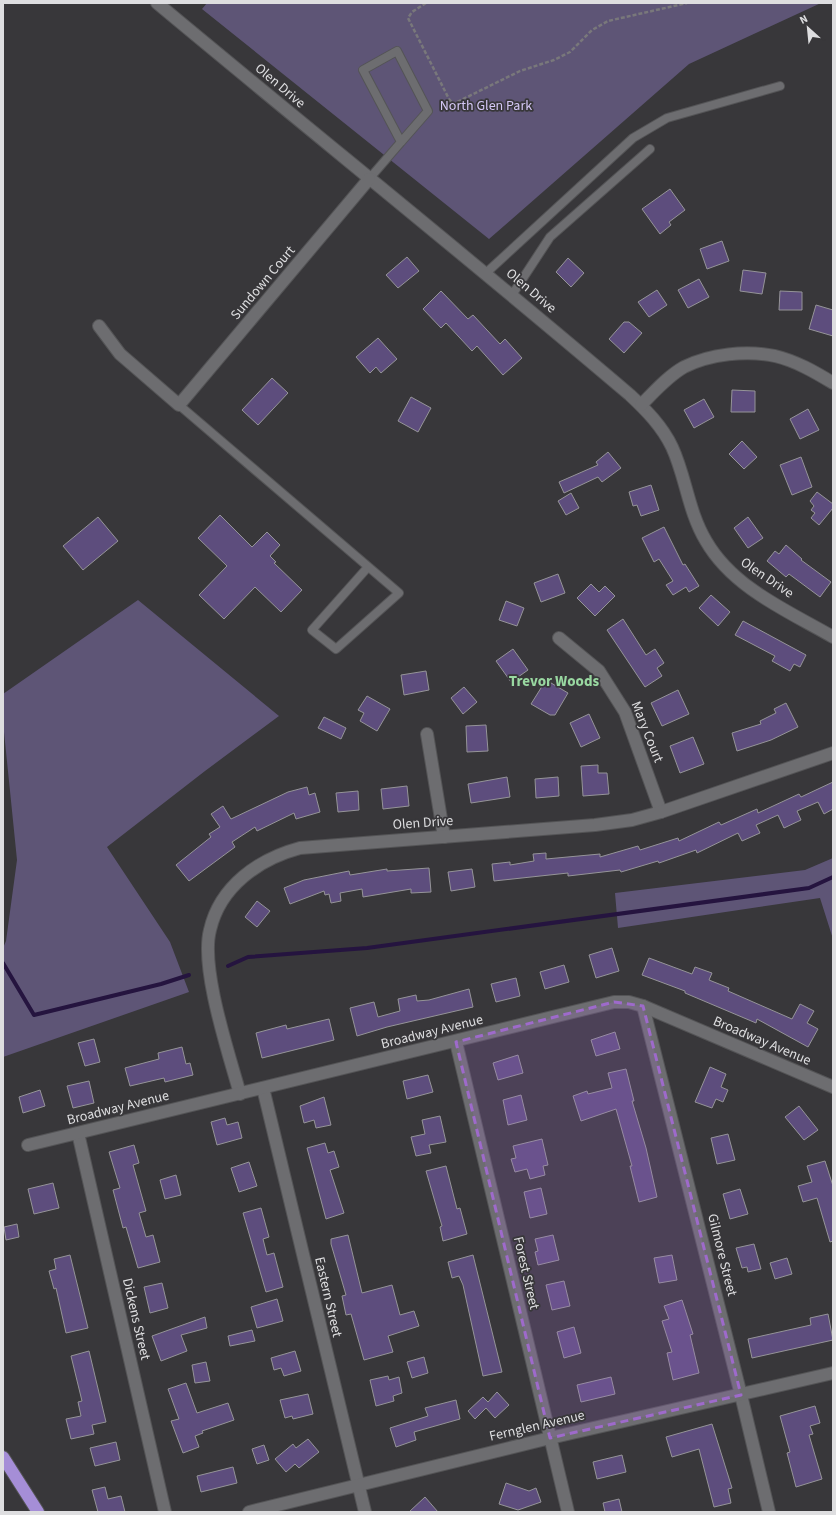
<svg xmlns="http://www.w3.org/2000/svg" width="836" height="1515" font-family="'Source Sans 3',sans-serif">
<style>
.green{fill:#5e5576}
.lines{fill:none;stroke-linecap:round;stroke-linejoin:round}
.stream{stroke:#25143f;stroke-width:4}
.building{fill:#5d4d7d;stroke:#959498}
.lane-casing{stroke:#545456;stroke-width:10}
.street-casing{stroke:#545456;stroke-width:14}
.highway-casing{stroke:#545456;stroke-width:14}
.path{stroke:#79787b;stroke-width:2.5;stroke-dasharray:4 2;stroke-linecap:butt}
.lane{stroke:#6d6d70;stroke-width:8}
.street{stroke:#6d6d70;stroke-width:12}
.highway{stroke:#a58ed7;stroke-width:12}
.marked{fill:#9e6acb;fill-opacity:0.2;stroke:#9e6acb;stroke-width:3;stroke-dasharray:8 5;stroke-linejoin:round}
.labels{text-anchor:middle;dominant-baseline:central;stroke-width:3.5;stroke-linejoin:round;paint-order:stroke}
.street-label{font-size:14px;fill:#dedee0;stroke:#38373a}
.park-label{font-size:14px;fill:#d5c8f6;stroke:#38373a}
.neighbourhood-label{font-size:15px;font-weight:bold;fill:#99d8a1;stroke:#38373a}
</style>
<rect width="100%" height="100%" fill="#38373a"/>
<!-- green -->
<g class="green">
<polygon points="207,3 821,3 689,64 489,239 202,9"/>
<polygon points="138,600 279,716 205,771 107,847 170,942 189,992 3,1057 3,948 6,941 17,860 3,722 3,694"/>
<polygon points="833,858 833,939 820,898 618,928 615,893 805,870"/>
</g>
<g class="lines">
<!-- stream -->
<g class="stream">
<polyline points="3,963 34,1015 161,984 189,975"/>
<polyline points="228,966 248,957 367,948 809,888 833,877"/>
</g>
</g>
<!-- building -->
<g class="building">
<polygon points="670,189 685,210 669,222 671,225 660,234 642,209"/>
<polygon points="722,241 729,261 707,269 700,249"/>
<polygon points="407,257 419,271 398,288 386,275"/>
<polygon points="568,258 584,273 571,287 556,272"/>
<polygon points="743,270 766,273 762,294 740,291"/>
<polygon points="699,279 709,297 688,308 678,290"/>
<polygon points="657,290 667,305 649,317 638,302"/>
<polygon points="441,291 468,319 473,315 500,344 505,339 522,358 503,375 477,346 472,351 446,323 441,328 423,309"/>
<polygon points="780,291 802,292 802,310 779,310"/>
<polygon points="816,305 833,310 833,336 809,329"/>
<polygon points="624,322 629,322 642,333 624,353 609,339"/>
<polygon points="378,338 397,359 381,373 376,367 370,373 356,357"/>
<polygon points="272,378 288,393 258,425 242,410"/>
<polygon points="732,390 755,391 755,412 731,412"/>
<polygon points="411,397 431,408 418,432 398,421"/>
<polygon points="704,399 714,417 694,428 684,410"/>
<polygon points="808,409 819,430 800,439 790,419"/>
<polygon points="742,441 757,457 744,469 729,454"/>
<polygon points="608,452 621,468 602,482 598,477 564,493 559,482 598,465 596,462"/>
<polygon points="801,457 812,487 792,495 780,465"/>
<polygon points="651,485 659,510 641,516 637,505 633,506 629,492"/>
<polygon points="817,492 833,504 833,508 819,525 811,518 815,513 811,510 814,506 810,501"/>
<polygon points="571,493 579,508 566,515 558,501"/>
<polygon points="220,515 252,547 267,532 280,545 270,556 276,562 274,563 302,590 281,612 255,587 224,619 199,595 227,566 198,538"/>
<polygon points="98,517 118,541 83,570 63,546"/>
<polygon points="748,517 763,538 748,548 734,528"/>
<polygon points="664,527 683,565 685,564 699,586 689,592 686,587 673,595 666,585 673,581 659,559 654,562 642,538"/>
<polygon points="786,545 802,559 801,560 831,582 820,597 789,574 786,577 767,561 775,551 779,554"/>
<polygon points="558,574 565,593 541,602 534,583"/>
<polygon points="591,584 599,592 605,586 615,596 595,616 577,598"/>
<polygon points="711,595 730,612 718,626 699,608"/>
<polygon points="506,601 524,608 517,626 499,620"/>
<polygon points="623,619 646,655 655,649 664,663 657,668 662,676 645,687 607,630"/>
<polygon points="743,621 806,655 800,667 794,664 790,671 772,661 775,656 735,635"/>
<polygon points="513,649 528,670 511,682 496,661"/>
<polygon points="426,671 429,690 404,695 401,675"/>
<polygon points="546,680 568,693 555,715 550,715 531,704"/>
<polygon points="464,687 477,702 463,714 451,698"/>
<polygon points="678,690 689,714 662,726 651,703"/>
<polygon points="367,696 390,709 377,731 360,721 364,713 358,710"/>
<polygon points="786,703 798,727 771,740 737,751 732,733 761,724 760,721 776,713 774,709"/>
<polygon points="589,714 600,738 581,747 570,723"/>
<polygon points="324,717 346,728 341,739 318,728"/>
<polygon points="486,725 488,751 467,752 466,726"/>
<polygon points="693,737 704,764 680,773 670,746"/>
<polygon points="598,765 598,773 607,773 609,794 583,796 581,766"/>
<polygon points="507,777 510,797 471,803 468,784"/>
<polygon points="558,777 559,796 536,798 535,779"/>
<polygon points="833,782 833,809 824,814 818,802 797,811 801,820 784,828 778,815 756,825 760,833 742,841 738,833 697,853 696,850 659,863 658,861 621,872 620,870 568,876 568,873 494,881 492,864 510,862 510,865 534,861 533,854 546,853 546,859 600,854 600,857 638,846 640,850 678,838 679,841 719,822 721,825 757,809 758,813 799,794 801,797"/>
<polygon points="407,786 409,806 383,809 381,789"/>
<polygon points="307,787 309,795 315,793 320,812 296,819 294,813 257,831 255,827 232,842 235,847 189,881 176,865 211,837 209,834 220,827 211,814 223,806 231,819 288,792"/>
<polygon points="358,791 359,810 338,812 336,793"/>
<polygon points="429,868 431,892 411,893 411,889 363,897 362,889 340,893 341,901 331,903 329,894 325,895 324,891 290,904 284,888 304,880 349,871 350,875 387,869 387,871"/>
<polygon points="472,869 475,887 451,891 448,872"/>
<polygon points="257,901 270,911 257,927 245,917"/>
<polygon points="612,948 619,971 596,978 589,955"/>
<polygon points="649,958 692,974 695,967 712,973 709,980 729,988 728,991 792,1019 800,1004 814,1011 807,1023 818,1029 808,1047 757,1019 756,1023 685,993 685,991 642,975"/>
<polygon points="564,965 569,982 545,989 540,972"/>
<polygon points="516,978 520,996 496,1002 491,984"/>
<polygon points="469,989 473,1007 387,1027 357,1036 350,1008 374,1002 378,1017 400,1011 398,999 416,995 417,1001 429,1000"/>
<polygon points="329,1019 334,1040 262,1058 256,1033 286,1025 287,1029"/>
<polygon points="615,1032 620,1049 596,1056 591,1040"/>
<polygon points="94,1039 100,1062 85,1066 78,1043"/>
<polygon points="182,1047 186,1064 190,1063 193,1075 165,1082 164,1078 130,1086 125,1068 159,1059 158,1053"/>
<polygon points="518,1055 523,1073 498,1080 493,1063"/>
<polygon points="710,1067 726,1074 721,1087 728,1090 723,1102 716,1099 712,1108 695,1102"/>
<polygon points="626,1069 634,1101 632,1101 646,1148 657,1197 639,1202 630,1166 632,1166 616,1109 581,1121 573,1096 587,1091 588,1094 612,1088 608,1073"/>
<polygon points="428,1075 433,1092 407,1099 403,1081"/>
<polygon points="89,1081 94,1103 73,1108 67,1086"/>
<polygon points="40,1090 45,1106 23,1113 19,1097"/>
<polygon points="521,1095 527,1120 508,1125 503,1100"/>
<polygon points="324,1097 331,1125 316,1128 314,1120 304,1123 300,1106"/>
<polygon points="799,1106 818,1130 804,1140 785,1117"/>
<polygon points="440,1116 446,1142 429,1145 431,1153 416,1156 411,1137 425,1134 422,1120"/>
<polygon points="225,1118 227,1125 238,1122 242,1138 217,1145 211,1122"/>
<polygon points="728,1134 735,1160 717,1164 711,1138"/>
<polygon points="542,1139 548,1165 543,1166 545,1175 530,1179 527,1169 515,1172 511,1159 516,1158 513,1146"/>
<polygon points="325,1143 328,1153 334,1151 339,1167 330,1170 344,1213 326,1219 307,1148"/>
<polygon points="134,1145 139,1163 133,1165 146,1211 139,1213 146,1237 153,1235 160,1262 138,1268 126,1227 123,1228 113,1190 120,1188 109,1152"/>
<polygon points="825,1161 833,1186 833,1241 830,1242 817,1198 803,1202 798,1186 812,1182 807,1166"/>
<polygon points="249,1162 257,1186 239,1192 231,1168"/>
<polygon points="446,1166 457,1209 460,1208 467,1234 443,1241 440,1227 442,1226 426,1171"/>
<polygon points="176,1175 181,1195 165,1199 160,1180"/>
<polygon points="53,1183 59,1208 34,1214 28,1189"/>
<polygon points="541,1188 547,1214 530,1218 524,1192"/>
<polygon points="740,1189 748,1214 730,1219 723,1194"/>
<polygon points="261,1208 269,1237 263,1239 267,1255 274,1253 283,1287 266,1292 243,1213"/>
<polygon points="17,1224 19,1237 6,1240 4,1227"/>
<polygon points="348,1235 362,1293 392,1285 400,1315 414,1311 419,1326 388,1336 393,1352 364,1360 351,1314 346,1315 342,1296 346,1295 331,1244 331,1239"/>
<polygon points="553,1235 559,1260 538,1265 535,1252 538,1251 535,1239"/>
<polygon points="754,1244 761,1269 748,1272 747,1267 742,1268 736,1248"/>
<polygon points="70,1255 88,1328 66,1333 56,1288 54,1289 49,1271 56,1269 54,1259"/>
<polygon points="473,1255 502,1372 483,1376 463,1285 459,1276 452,1278 448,1262"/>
<polygon points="672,1255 677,1280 659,1283 654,1258"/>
<polygon points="787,1258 792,1274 775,1279 770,1263"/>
<polygon points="564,1281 570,1306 552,1310 546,1285"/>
<polygon points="162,1283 168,1308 150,1313 144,1287"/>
<polygon points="277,1299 283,1321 257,1328 251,1307"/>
<polygon points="682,1300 693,1334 690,1335 699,1373 673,1380 667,1353 672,1352 662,1321 669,1319 664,1306"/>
<polygon points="828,1314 833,1340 752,1358 748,1339 811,1325 810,1318"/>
<polygon points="205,1317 207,1328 181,1335 187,1351 161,1361 152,1336"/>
<polygon points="574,1327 581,1353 564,1358 557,1332"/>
<polygon points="252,1330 255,1341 230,1346 228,1336"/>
<polygon points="89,1351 106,1422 92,1425 94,1434 71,1439 66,1419 81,1416 78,1402 82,1401 71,1356"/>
<polygon points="295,1351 301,1371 284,1376 281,1368 274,1370 271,1358"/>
<polygon points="424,1357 428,1373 412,1378 407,1362"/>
<polygon points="206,1362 210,1381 195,1383 192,1365"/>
<polygon points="388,1376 389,1380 399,1377 402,1393 393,1396 394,1401 376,1406 370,1380"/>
<polygon points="611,1377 615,1394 581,1402 577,1385"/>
<polygon points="186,1383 197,1413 228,1403 234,1420 202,1431 203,1433 195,1436 199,1447 183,1453 171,1421 179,1419 168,1389"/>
<polygon points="497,1392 509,1405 495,1418 486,1408 475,1419 468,1411 483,1397 488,1402"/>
<polygon points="308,1394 313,1414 293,1419 292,1416 285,1418 280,1400"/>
<polygon points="456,1400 460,1419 414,1432 416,1440 396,1447 390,1428 428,1416 425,1408"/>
<polygon points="815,1406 820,1423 810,1426 813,1434 809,1435 822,1479 796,1487 787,1453 790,1452 780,1416"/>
<polygon points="712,1424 732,1488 728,1489 731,1503 714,1507 699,1449 672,1457 666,1437"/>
<polygon points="308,1439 319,1452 299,1468 295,1464 286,1472 275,1459 293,1444 296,1448"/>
<polygon points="116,1442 120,1460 95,1466 90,1448"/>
<polygon points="264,1445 269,1460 257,1464 252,1449"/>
<polygon points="622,1455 626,1472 597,1479 593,1462"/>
<polygon points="233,1467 237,1483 201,1492 197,1476"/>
<polygon points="506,1483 529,1491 536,1488 541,1502 518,1510 499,1504"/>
<polygon points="105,1487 108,1499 121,1496 125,1512 98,1512 92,1490"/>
<polygon points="425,1497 438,1512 409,1512"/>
<polygon points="619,1499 622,1512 605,1512 603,1503"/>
</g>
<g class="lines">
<!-- lane casing -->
<g class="lane-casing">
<g id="lane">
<polyline points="369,179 401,142 363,70 397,51 428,111 401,142"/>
<polyline points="486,273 633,138 667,118 780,86"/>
<polyline points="512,295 550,237 650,149"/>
<polyline points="179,405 399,593 336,649 312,630 368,567"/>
</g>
</g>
<!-- street casing -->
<g class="street-casing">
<g id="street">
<path d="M157,3C314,134 474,262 630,395C646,410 662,426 672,447C686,477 688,511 706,541C733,588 788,611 833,637"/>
<polyline points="99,326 120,354 179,405 369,179"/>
<path d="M641,405C654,392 668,376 684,367C710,354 746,350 775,356C796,361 815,372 833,383"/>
<polyline points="559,638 599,671 625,712 661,812"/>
<polyline points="427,734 444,837"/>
<polyline points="643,1006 741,1395 769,1512"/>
<polyline points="456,1042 568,1512"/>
<polyline points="263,1088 365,1512"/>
<path d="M240,1094C229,1054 200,968 210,930C220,886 259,859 300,848L595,825L632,820L661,812L833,753"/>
<polyline points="78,1133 165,1512"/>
<polyline points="28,1145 614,1002 629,1002 643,1006 833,1087"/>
<polyline points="249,1512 550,1438 833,1373"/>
</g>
</g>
<!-- highway casing -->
<g class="highway-casing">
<polyline id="highway" points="3,1457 38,1512"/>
</g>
<!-- path -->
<polyline class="path" points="426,3 412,12 408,18 449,99 453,104 520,71 554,60 570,52 592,30 608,21 687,3"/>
<!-- lane -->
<use href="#lane" class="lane"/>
<!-- street -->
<use href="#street" class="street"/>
<!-- highway -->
<use href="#highway" class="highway"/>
</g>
<!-- marked area -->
<path class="marked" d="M614,1002L643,1006L741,1395L550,1438L456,1042Z"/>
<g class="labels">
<!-- street labels -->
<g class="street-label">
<text transform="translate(280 86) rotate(40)">Olen Drive</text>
<text transform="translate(263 283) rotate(-50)">Sundown Court</text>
<text transform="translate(531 291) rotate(40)">Olen Drive</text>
<text transform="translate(767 578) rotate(34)">Olen Drive</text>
<text transform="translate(647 732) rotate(68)">Mary Court</text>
<text transform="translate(423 823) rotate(-4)">Olen Drive</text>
<text transform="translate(432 1032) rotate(-14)">Broadway Avenue</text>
<text transform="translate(762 1041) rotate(23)">Broadway Avenue</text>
<text transform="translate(118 1108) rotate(-14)">Broadway Avenue</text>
<text transform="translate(722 1255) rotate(76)">Gilmore Street</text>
<text transform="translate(526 1273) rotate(77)">Forest Street</text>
<text transform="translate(328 1297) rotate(77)">Eastern Street</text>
<text transform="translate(136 1319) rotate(77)">Dickens Street</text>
<text transform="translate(537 1426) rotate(-13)">Fernglen Avenue</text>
</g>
<!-- park labels -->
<g class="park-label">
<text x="486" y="106">North Glen Park</text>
</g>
<!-- neighbourhood labels -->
<g class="neighbourhood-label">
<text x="554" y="681">Trevor Woods</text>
</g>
</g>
<!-- border -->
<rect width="836" height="1515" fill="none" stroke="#dedee0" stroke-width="8"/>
<!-- north arrow -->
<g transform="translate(808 28) rotate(333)" stroke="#38373a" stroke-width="3" paint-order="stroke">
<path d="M0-3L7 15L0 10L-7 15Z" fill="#dedee0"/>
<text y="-6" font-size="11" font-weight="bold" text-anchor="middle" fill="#dedee0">N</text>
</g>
</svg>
